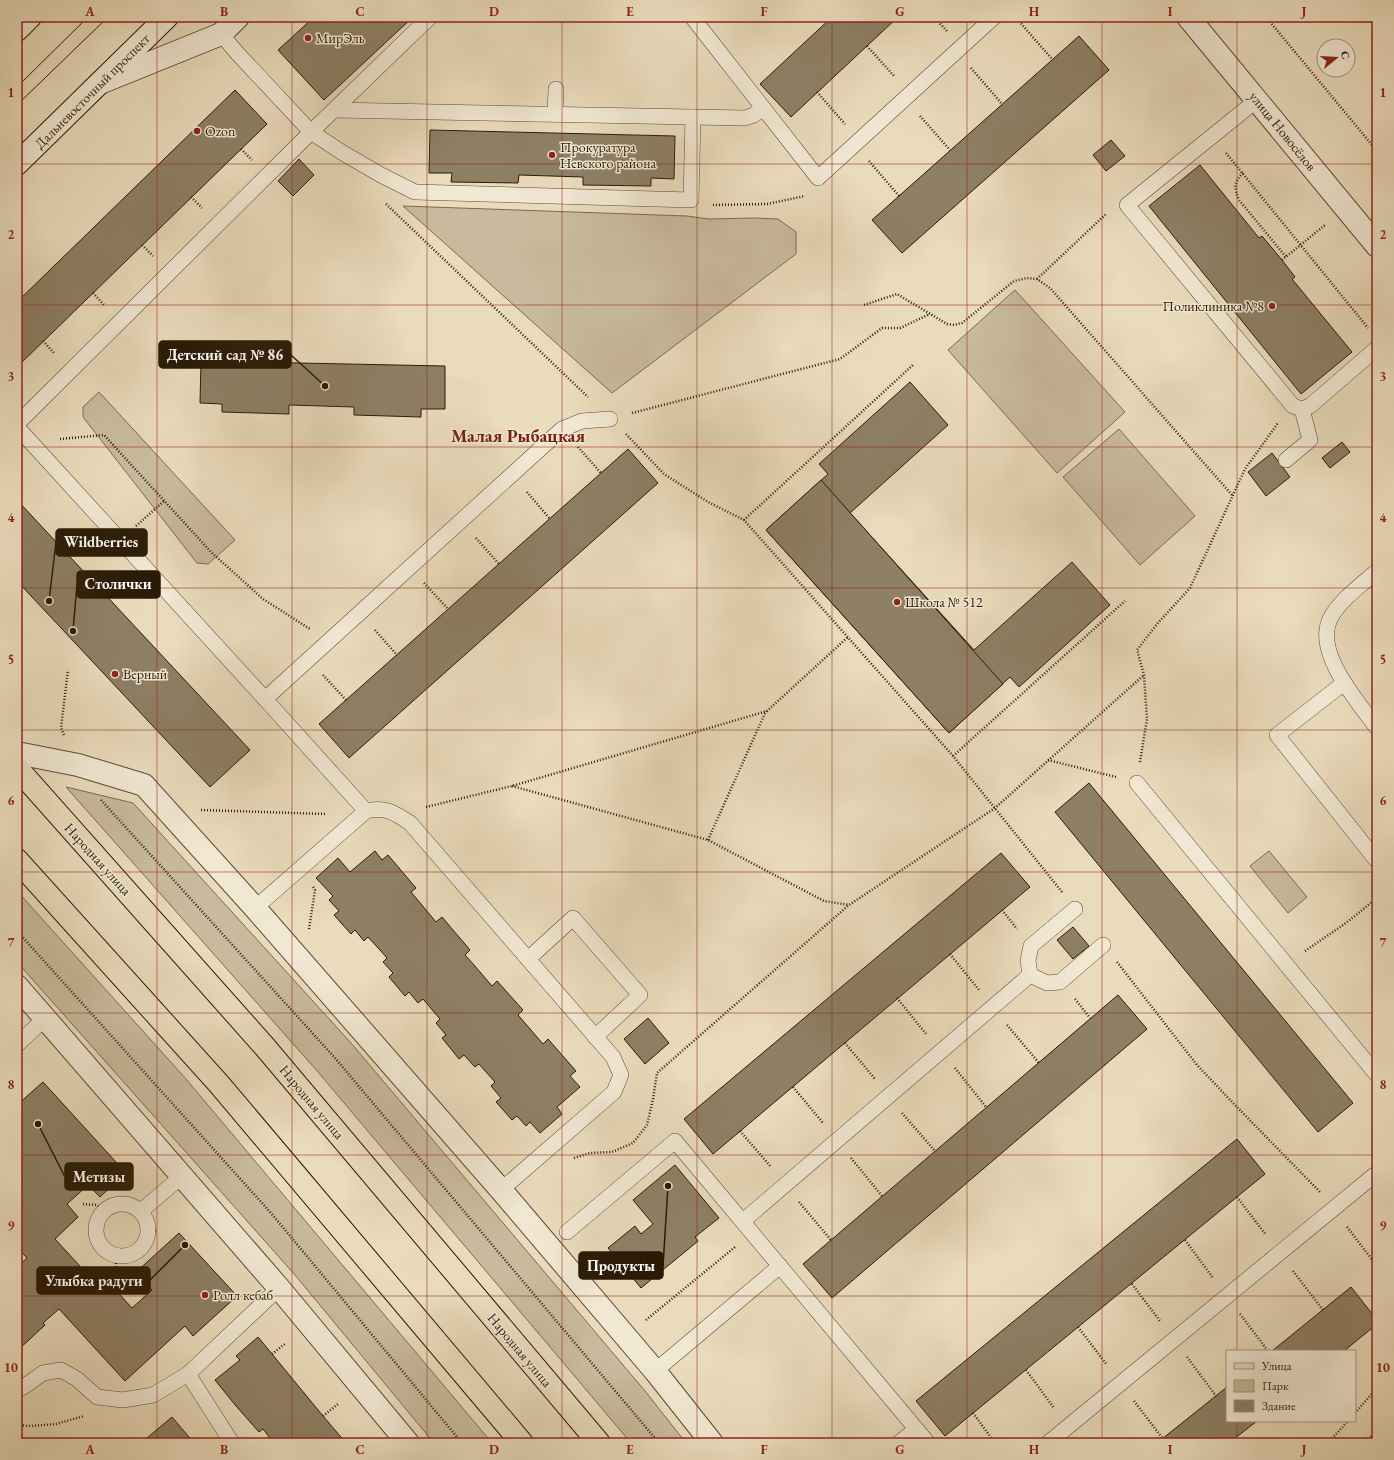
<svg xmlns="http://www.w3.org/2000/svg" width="1394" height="1460" font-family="'EB Garamond',serif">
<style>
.green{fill:#c9ba9d;stroke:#7a6a52}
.building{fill:#8e7f65;stroke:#2a1b06}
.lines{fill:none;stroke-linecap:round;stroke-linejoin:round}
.service-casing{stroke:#5a4b34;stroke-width:16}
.minor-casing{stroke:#5a4b34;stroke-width:24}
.secondary-casing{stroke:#2a1b06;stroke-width:24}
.primary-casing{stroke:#2a1b06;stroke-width:24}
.path{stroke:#2a1b06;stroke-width:2.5;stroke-dasharray:1 2;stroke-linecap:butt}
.service{stroke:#f1e8d3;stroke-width:15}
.minor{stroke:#f1e8d3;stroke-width:22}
.secondary{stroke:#f1e8d3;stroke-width:22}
.primary{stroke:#eadbbc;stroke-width:22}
.tram{stroke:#2a1b06;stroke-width:1}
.grid{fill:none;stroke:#8f2418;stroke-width:1;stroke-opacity:0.55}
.poi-dot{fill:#8f2418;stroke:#f1e8d3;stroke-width:1.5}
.labels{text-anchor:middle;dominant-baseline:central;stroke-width:3;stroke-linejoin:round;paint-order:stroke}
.poi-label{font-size:14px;fill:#2a1b06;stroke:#f1e8d3;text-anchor:start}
.street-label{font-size:14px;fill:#2a1b06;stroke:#f1e8d3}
.district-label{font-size:18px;font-weight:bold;fill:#7a1f14;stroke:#f1e8d3}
.leader{fill:none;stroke:#2a1b06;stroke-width:1.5}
.callout-dot{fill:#2a1b06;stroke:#f1e8d3;stroke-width:1.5}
.callout{fill:#2a1b06;stroke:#2a1b06;stroke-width:1.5}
.callout-label{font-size:15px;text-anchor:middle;font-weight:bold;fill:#fff}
.neatline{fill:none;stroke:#8f2418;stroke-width:1.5}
.grid-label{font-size:13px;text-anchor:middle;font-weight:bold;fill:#8f2418}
</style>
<rect width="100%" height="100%" fill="#eadbbc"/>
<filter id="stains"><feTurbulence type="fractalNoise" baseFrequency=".005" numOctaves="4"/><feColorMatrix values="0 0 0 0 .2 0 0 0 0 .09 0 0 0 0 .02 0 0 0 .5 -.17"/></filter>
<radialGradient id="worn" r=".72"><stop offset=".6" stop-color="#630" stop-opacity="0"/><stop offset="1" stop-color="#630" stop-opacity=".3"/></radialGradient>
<!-- green -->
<g class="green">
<polygon points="403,206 687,216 709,219 754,218 778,219 796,232 796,254 612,393"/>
<polygon points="1015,290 1125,412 1057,473 948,350"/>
<polygon points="99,392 235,540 208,564 197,563 83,417 83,407"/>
<polygon points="1119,429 1195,516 1140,565 1063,477"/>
<polygon points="66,787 133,803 351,1043 645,1391 686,1443 631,1443 318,1072"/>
<polygon points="1269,851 1307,897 1288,913 1250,866"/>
<polygon points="17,891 186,1079 492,1443 434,1443 295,1275 17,962"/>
</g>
<!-- building -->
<g class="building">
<polygon points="314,17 413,17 324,100 278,50"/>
<polygon points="832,17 898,17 791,117 760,84"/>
<polygon points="1079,36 1109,70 902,253 872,220"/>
<polygon points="235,90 267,124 17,367 17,302"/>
<polygon points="430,130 675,136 674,179 651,178 651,186 583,185 583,177 519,175 518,183 451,182 452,173 429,173"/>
<polygon points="1111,140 1125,156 1106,171 1093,155"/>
<polygon points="299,159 314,175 293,196 278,181"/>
<polygon points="1200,165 1259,238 1262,236 1282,260 1295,277 1292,279 1352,352 1301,394 1149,206"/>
<polygon points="201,361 445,366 445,409 421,409 421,417 354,415 354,407 289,405 289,414 222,412 222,404 200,403"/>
<polygon points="910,382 948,425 850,513 974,650 1072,562 1110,605 1019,687 1010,677 949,733 766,530 828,474 819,464"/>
<polygon points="1342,442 1350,452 1330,468 1322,458"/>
<polygon points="628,449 658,483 349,758 319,724"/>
<polygon points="1272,453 1290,477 1266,496 1248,472"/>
<polygon points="821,480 1003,684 949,733 766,530"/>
<polygon points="17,500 250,750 210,787 17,581"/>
<polygon points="1089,783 1353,1103 1318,1132 1055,812"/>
<polygon points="375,851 382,860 388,855 416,888 411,892 436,922 442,917 470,950 465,955 474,965 492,986 497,981 523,1010 518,1015 543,1044 548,1039 576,1071 570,1076 580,1087 557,1107 562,1114 540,1133 530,1122 526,1126 517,1116 512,1120 496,1102 501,1098 491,1086 495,1082 479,1064 475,1067 464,1055 459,1059 442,1038 446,1035 436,1023 440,1019 423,999 418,1003 409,992 405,996 389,977 393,973 383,962 387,958 379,949 368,937 364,941 355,930 351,934 334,915 339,911 329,900 333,896 316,878 338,858 350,872"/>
<polygon points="1001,853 1030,887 713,1154 684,1119"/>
<polygon points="1073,927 1089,946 1073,959 1057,940"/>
<polygon points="1118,995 1147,1029 832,1298 803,1264"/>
<polygon points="648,1018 669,1043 645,1064 624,1039"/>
<polygon points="43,1082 126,1173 100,1197 88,1185 67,1204 78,1217 55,1239 90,1277 98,1271 132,1308 152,1290 135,1273 179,1233 237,1296 193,1336 185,1326 125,1381 59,1309 43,1323 45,1325 17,1351 17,1267 27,1258 17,1247 17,1105"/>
<polygon points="1237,1139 1265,1174 945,1436 916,1401"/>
<polygon points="675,1165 719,1218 695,1237 698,1241 641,1288 608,1248 635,1226 641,1234 653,1224 633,1200"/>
<polygon points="1351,1287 1377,1320 1377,1324 1344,1351 1272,1351"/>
<polygon points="258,1337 323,1416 346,1443 274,1443 263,1429 259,1432 236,1406 215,1380 240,1360 236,1356"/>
<polygon points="1227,1387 1227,1421 1257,1421 1229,1443 1157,1443"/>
<polygon points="172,1417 194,1443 141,1443"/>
</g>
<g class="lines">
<!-- service casing -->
<g class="service-casing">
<g id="service">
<polyline points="692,17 818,178 994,17"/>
<polyline points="221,34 238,54 311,132 343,153 381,175 415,192 691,200 693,117"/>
<polyline points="1257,100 1127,205 1293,406 1302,409 1310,406 1377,348"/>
<polyline points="334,110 745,118 754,115 763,108"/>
<polyline points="555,114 556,89"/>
<polyline points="17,424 311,132 430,17"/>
<polyline points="17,427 265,699"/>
<polyline points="1286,460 1310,440 1302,409"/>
<path d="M1377,571C1362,584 1339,601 1330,619C1314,653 1358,702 1377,728"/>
<polyline points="1344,683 1277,735 1377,861"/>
<polyline points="1137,783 1377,1075"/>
<path d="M366,811C385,806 395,813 410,823L613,1057L621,1075L614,1092L501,1190"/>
<polyline points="255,908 366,811 265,699 562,429 582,421 610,419"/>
<polyline points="528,959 573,918 640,995 595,1037"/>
<polyline points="1030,975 1047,983 1060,982 1103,945"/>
<polyline points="17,1045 45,1018"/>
<circle cx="122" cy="1230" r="26"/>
<polyline points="141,1211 182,1176"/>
<polyline points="743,1221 1030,975 1028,960 1031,946 1075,909"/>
<polyline points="567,1232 675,1141 928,1443"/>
<polyline points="655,1371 780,1266"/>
<polyline points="17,1390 25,1386 43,1373 61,1370 77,1379 97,1397 123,1400 153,1395 188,1374"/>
<polyline points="232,1443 188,1374 279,1288"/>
<polyline points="899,1443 916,1429"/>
<polyline points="1048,1443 1377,1173"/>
</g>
</g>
<!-- minor casing -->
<g class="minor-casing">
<g id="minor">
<polyline points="1188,17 1377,246"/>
<polyline points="100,83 221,34 238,17"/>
<polyline points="17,753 78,765 144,785 255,908 501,1190 655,1371 712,1443"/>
<polyline points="17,986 279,1288 408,1443"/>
</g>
</g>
<!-- secondary casing -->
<g class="secondary-casing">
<g id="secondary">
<polyline points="17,30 30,17"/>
<polyline points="17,164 167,17"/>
</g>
</g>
<!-- primary casing -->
<g class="primary-casing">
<g id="primary">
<polyline points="17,768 265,1047 599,1443"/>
<polyline points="17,860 219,1084 522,1443"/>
</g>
</g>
<!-- path -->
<g class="path">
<polyline points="934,17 947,31"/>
<polyline points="1266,17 1377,151"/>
<polyline points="1017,19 1052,59"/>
<polyline points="867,46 895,77"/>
<polyline points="971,68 1002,104"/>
<polyline points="817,92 845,124"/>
<polyline points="920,116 950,150"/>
<polyline points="241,149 252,160"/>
<polyline points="1226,153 1368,328"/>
<polyline points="869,161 899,196"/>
<path d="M1243,173C1234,181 1234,189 1239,200L1286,257"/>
<polyline points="191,197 202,208"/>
<polyline points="386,204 588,397"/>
<polyline points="713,205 767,204 805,196"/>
<polyline points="142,245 153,256"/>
<polyline points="1282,260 1325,225"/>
<polyline points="1037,279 1106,214"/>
<polyline points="93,293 105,306"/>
<polyline points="864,305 897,294 947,324 954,325 962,323 1014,281 1027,278 1037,279 1050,288 1232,495"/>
<polyline points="43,341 55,354"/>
<polyline points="632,413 840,359 882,328 900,328 930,314"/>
<polyline points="626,434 664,474 708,502 744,520 953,756 1062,892"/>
<polyline points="60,439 104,435 211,552 263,599 310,629"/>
<polyline points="578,447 601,473"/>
<polyline points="527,492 550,519"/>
<polyline points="744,520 914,364"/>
<polyline points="136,526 164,501"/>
<polyline points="476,538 499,564"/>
<polyline points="424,583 448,609"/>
<polyline points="375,630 397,655"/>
<polyline points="323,675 346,700"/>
<polyline points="64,735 61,728 68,670"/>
<polyline points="953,756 1125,601"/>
<polyline points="1048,760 1116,777"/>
<polyline points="1140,762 1147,719 1144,675 1137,650 1157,624 1190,588 1245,469 1278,423"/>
<polyline points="512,786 708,840 824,901 849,905"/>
<polyline points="101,800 335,1058 659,1443"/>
<polyline points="426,807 512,786 767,711 848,637"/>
<polyline points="201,810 326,814"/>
<polyline points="708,840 766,711"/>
<polyline points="1002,910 1017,929"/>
<polyline points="309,929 315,890 313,887"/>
<polyline points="17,931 271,1213 462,1443"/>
<polyline points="1305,951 1346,923 1377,898"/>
<polyline points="950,954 979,990"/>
<polyline points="1117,962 1197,1065 1234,1104 1320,1192"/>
<polyline points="897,998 926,1034"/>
<polyline points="1075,999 1090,1018"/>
<polyline points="1007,1025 1039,1063"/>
<polyline points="845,1043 875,1079"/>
<polyline points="955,1068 986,1107"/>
<polyline points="793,1087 823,1123"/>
<polyline points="902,1113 935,1151"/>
<polyline points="740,1131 771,1167"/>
<polyline points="574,1158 590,1153 612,1152 633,1143 647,1125 653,1099 657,1073 849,905 995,808 1144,675"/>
<polyline points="851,1158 882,1196"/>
<polyline points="1237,1197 1266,1235"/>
<polyline points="799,1202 831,1240"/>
<polyline points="83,1204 97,1205 103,1212"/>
<polyline points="115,1204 120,1200"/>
<polyline points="1347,1227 1377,1266"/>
<polyline points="149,1237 157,1229"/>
<polyline points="1185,1240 1213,1278"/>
<polyline points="116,1257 116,1267 139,1292"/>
<polyline points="1293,1271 1323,1310"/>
<polyline points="1132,1284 1160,1321"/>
<polyline points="1240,1314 1268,1351"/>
<polyline points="646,1320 735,1247"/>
<polyline points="1078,1327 1107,1365"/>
<polyline points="272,1354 286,1343"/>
<polyline points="1187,1357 1216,1396"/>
<polyline points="1026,1370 1054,1408"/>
<polyline points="1134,1401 1163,1439"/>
<polyline points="973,1413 995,1443"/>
<polyline points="1355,1413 1377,1388"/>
<polyline points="323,1416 338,1404"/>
<polyline points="17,1425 31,1426 56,1424 84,1416"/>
<polyline points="1328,1443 1348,1421"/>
<polyline points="1360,1443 1377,1433"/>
</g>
<!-- service -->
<use href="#service" class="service"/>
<!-- minor -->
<use href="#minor" class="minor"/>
<!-- secondary -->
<use href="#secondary" class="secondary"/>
<!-- primary -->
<use href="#primary" class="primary"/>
<!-- tram -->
<g class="tram">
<polyline points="17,87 88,17"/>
<polyline points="17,105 108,17"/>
</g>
</g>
<!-- grid -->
<path class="grid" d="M157,17V1443M292,17V1443M427,17V1443M562,17V1443M697,17V1443M832,17V1443M967,17V1443M1102,17V1443M1237,17V1351M17,164H1377M17,305H1377M17,447H1377M17,588H1377M17,730H1377M17,872H1377M17,1013H1377M17,1155H1377M17,1296H1377M1237,1421V1443"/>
<!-- markers -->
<g class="poi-dot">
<circle cx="308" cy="38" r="4"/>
<circle cx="197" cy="131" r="4"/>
<circle cx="552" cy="155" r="4"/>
<circle cx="1272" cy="306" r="4"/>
<circle cx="897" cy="602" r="4"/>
<circle cx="115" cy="674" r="4"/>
<circle cx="205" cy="1295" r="4"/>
</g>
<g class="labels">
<!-- poi labels -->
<g class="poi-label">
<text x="316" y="38">МирЭль</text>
<text x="205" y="131">Ozon</text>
<text x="560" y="147">Прокуратура<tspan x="560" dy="16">Невского района</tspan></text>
<text x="1264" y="306" text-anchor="end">Поликлиника №8</text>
<text x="905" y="602">Школа № 512</text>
<text x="123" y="674">Верный</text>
<text x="213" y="1295">Ролл кебаб</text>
</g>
<!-- street labels -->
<g class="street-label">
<text transform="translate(92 91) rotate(-45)">Дальневосточный проспект</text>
<text transform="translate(1283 131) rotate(51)">улица Новосёлов</text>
<text transform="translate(98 859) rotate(48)">Народная улица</text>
<text transform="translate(312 1102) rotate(50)">Народная улица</text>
<text transform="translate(520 1350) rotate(50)">Народная улица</text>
</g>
<!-- district labels -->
<g class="district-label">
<text x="518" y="435">Малая Рыбацкая</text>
</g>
</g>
<!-- callouts -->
<path class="leader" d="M325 386L291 355M49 601L56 542M73 631L77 584M38 1124L65 1177M668 1186L663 1266M185 1245L150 1280"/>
<g class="callout-dot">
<circle cx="325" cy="386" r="4"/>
<circle cx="49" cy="601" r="4"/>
<circle cx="73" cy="631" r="4"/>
<circle cx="38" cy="1124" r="4"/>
<circle cx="668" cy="1186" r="4"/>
<circle cx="185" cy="1245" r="4"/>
</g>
<g class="callout">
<rect x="159" y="341" width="132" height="27" rx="4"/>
<rect x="56" y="529" width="91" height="27" rx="4"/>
<rect x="77" y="571" width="83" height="27" rx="4"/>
<rect x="65" y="1163" width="68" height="27" rx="4"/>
<rect x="579" y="1252" width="84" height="27" rx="4"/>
<rect x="37" y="1267" width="113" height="27" rx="4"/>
</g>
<g class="callout-label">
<text x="225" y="360">Детский сад № 86</text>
<text x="101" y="547">Wildberries</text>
<text x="118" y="589">Столички</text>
<text x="99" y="1182">Метизы</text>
<text x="621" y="1271">Продукты</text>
<text x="94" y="1286">Улыбка радуги</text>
</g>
<!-- margin -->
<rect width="1394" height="1460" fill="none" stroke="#eadbbc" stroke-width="44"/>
<!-- legend -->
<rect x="1226" y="1350" width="130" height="72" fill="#f1e8d3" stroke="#a19681"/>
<rect x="1234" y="1363" width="20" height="6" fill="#eadbbc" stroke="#a19681"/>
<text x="1262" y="1370" font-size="12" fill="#2a1b06">Улица</text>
<rect x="1234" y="1380" width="20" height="12" fill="#c9ba9d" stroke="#a19681"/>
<text x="1262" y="1390" font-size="12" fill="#2a1b06">Парк</text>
<rect x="1234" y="1400" width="20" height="12" fill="#8e7f65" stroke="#a19681"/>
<text x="1262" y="1410" font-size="12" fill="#2a1b06">Здание</text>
<!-- north arrow -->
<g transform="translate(1336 58) rotate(72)"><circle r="19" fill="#f1e8d3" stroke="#a19681"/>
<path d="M0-3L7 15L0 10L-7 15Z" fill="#8f2418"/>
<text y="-6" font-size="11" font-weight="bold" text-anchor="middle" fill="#2a1b06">С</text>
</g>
<rect x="22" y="22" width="1350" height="1416" class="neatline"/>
<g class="grid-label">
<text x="90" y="16">A</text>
<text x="224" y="16">B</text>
<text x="360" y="16">C</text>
<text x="494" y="16">D</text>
<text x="630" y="16">E</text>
<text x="764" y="16">F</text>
<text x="900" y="16">G</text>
<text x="1034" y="16">H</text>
<text x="1170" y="16">I</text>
<text x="1304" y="16">J</text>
<text x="11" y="97">1</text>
<text x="1383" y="97">1</text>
<text x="11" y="239">2</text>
<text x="1383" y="239">2</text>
<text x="11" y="381">3</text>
<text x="1383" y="381">3</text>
<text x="11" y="522">4</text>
<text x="1383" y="522">4</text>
<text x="11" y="664">5</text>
<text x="1383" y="664">5</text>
<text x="11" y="805">6</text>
<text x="1383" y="805">6</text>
<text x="11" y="947">7</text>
<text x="1383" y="947">7</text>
<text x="11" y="1089">8</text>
<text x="1383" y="1089">8</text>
<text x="11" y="1230">9</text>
<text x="1383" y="1230">9</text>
<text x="11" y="1372">10</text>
<text x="1383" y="1372">10</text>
<text x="90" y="1454">A</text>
<text x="224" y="1454">B</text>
<text x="360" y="1454">C</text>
<text x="494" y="1454">D</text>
<text x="630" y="1454">E</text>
<text x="764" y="1454">F</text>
<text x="900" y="1454">G</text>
<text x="1034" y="1454">H</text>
<text x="1170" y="1454">I</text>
<text x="1304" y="1454">J</text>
</g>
<rect width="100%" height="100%" filter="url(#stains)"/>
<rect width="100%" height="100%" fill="url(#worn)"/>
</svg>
